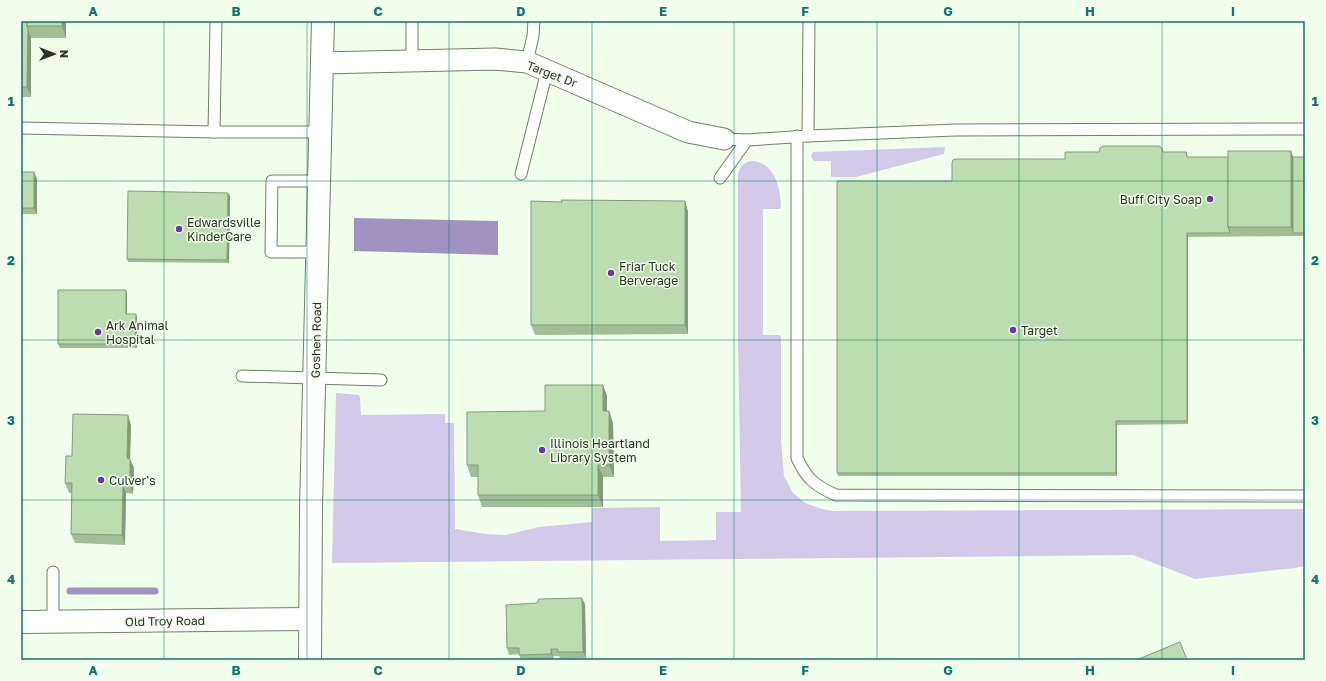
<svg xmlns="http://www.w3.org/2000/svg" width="1326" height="681" font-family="'Golos Text',sans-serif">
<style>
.green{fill:#d2cae8}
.water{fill:#a093c1}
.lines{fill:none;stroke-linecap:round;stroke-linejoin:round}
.stream{stroke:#a093c1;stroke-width:7}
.service-casing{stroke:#6e8066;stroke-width:13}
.minor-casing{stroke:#6e8066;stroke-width:23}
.tertiary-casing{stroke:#6e8066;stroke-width:24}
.service{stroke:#fff;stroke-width:11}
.minor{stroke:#fff;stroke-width:21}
.tertiary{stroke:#fff;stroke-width:22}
.wall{fill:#a3be97}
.shaded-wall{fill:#849b7b}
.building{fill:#bdddb0;stroke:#849b7b}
.grid{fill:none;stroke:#0f766e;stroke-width:1;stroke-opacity:0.55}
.poi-dot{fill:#6837af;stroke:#f2ffed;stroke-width:1.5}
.labels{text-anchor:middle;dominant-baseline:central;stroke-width:3;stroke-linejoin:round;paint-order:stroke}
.street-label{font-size:12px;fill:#2b3227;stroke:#f2ffed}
.poi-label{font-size:12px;fill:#2b3227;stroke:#f2ffed;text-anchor:start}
.neatline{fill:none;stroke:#0f766e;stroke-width:1.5}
.grid-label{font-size:13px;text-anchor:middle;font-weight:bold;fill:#0f766e}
</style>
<rect width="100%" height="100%" fill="#f2ffed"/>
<!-- green -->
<g class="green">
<polygon points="945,147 944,154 856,177 831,177 831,161 814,161 811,156 813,152"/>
<path d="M751,161C774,161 781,188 781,207L780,209H763V335H780L781,337V441L784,476L793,493L805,503L822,509L833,511L1305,509V566L1295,568L1195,579L1133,555L332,563L336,393L359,395L360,398L361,415L445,414V423H454L455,529L486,534L506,535L539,527L592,522V508L660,507V541L716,540V512H741L738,341V174C740,166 743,163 751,161Z"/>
</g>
<!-- water -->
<polygon class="water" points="354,218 498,221 498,255 354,251"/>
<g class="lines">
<!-- stream -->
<polyline class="stream" points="70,591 155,591"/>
<!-- service casing -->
<g class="service-casing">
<g id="service">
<polyline points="412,61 412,21"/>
<polyline points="527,62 533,36 534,21"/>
<polyline points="21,128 214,132 321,132"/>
<polyline points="214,132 216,21"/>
<path d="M797,136V458C806,478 815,486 836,495L1305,496"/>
<polyline points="808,136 809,21"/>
<polyline points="724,139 747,140 808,136 955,130 1305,129"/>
<polyline points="521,174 547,71"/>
<polyline points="720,178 747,140"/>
<polyline points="318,252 271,252 272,181 320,181"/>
<polyline points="242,376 381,380"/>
<polyline points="53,572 53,622"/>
</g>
</g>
<!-- minor casing -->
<g class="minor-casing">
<polyline id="minor" points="322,63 495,59 527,62 688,132 724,139"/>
</g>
<!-- tertiary casing -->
<g class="tertiary-casing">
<g id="tertiary">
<polyline points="21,622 310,619"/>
<polyline points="310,660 311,508 323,21"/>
</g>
</g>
<!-- service -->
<use href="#service" class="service"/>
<!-- minor -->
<use href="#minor" class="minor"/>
<!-- tertiary -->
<use href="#tertiary" class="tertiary"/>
</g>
<!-- wall -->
<g class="wall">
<polygon points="21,21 66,21 66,38 31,38 31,97 21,97"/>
<polygon points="1291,151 1293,157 1305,157 1305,236 1188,237 1188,424 1117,425 1117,476 838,476 837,473 952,181 1065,159 1163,152 1186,152 1188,157 1228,157"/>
<polygon points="21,172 34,172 37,179 37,214 21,214"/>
<polygon points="228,193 230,196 229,263 128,262 127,259"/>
<polygon points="562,202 688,211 688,334 535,335 531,325"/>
<polygon points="127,294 127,314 137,317 137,348 60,348 58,344"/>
<polygon points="603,385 607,396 607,411 609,411 613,423 614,477 603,477 603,507 482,507 478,495 478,477 471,477 467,465 545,411"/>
<polygon points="131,425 130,459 134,468 133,494 126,493 125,545 75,543 71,534 72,493 69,493 65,483 72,456"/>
<polygon points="585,604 586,658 561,659 559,656 553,656 553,660 521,660 519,654 509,655 507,648"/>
</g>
<!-- shaded-wall -->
<g class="shaded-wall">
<polygon points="62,21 66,21 66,38 62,26"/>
<polygon points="28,29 31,38 31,97 27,87"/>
<polygon points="1291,151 1294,160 1293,233 1291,227"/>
<polygon points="34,172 37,179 37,214 34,208"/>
<polygon points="228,193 230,196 229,263 227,260"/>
<polygon points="685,201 688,211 688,334 685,325"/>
<polygon points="1187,233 1188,237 1188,424 1187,421"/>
<polygon points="126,290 127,294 127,317 126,314"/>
<polygon points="136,314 137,317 137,348 135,344"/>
<polygon points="603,385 607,396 607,423 603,411"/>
<polygon points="609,411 613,423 614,477 609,465"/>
<polygon points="128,415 131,425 130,459 134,468 133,494 130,484 127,458"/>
<polygon points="1116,421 1117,425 1117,476 1116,473"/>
<polygon points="598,465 603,477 603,507 598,495"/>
<polygon points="123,484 126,493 125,545 122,535"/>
<polygon points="582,598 585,604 586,658 583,652"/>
<polygon points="551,649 553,656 553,660 551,654"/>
</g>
<!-- building -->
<g class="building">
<polygon points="21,21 27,21 27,26 28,29 27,87 21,87"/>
<rect x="27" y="21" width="35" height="5"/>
<polygon points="1103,146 1159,146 1162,148 1163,152 1186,152 1187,157 1228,157 1228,227 1230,233 1187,233 1187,421 1116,421 1116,473 837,473 837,181 952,181 952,163 953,160 956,159 1065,159 1065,152 1099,152 1100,148"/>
<rect x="1228" y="151" width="63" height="76"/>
<rect x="1293" y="157" width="12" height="76"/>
<rect x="21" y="172" width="13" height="36"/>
<polygon points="128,191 228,193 227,260 127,259"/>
<polygon points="561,200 685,201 685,325 531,325 531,201 562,202"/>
<polygon points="58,290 126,290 126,314 136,314 135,344 58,344"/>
<polygon points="545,385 603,385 603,411 609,411 609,465 598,465 598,495 478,495 478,465 467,465 467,412 545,411"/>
<polygon points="73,414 128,415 127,458 130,459 130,484 123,484 122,535 71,534 72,483 65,483 66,456 72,456"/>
<polygon points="582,598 583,652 558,652 558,649 551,649 551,654 519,655 519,648 507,648 506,605 537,603 539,599"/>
<polygon points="1180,642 1187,660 1136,660"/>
</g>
<!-- grid -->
<path class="grid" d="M164,21V660M307,21V660M449,21V660M592,21V660M734,21V660M877,21V660M1019,21V660M1162,21V660M21,181H1305M21,340H1305M21,500H1305"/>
<!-- markers -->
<g class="poi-dot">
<circle cx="1210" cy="199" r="4"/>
<circle cx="179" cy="229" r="4"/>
<circle cx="611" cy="273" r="4"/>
<circle cx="1013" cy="330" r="4"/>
<circle cx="98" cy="332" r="4"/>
<circle cx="542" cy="450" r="4"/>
<circle cx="101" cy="480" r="4"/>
</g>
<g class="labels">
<!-- street labels -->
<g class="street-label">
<text transform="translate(552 74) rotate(21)">Target Dr</text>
<text transform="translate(316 340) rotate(-89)">Goshen Road</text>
<text transform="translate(165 621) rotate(-1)">Old Troy Road</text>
</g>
<!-- poi labels -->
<g class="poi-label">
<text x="1202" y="199" text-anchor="end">Buff City Soap</text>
<text x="187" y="222">Edwardsville<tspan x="187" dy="14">KinderCare</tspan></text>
<text x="619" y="266">Friar Tuck<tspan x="619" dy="14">Berverage</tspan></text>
<text x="106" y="325">Ark Animal<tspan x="106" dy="14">Hospital</tspan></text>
<text x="1021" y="330">Target</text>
<text x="550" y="443">Illinois Heartland<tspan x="550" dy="14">Library System</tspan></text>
<text x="109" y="480">Culver's</text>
</g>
</g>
<!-- border -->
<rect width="1326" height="681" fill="none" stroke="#f2ffed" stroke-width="44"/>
<!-- north arrow -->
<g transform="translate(54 54) rotate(90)" stroke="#f2ffed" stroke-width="3" paint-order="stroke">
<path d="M0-3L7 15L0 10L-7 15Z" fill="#2b3227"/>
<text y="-6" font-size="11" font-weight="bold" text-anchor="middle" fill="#2b3227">N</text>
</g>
<rect x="22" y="22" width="1282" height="637" class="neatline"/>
<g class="grid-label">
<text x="93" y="16">A</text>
<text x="236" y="16">B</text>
<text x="378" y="16">C</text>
<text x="521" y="16">D</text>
<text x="663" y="16">E</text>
<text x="805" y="16">F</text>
<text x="948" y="16">G</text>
<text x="1090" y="16">H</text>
<text x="1233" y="16">I</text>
<text x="11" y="106">1</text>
<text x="1315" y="106">1</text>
<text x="11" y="265">2</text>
<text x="1315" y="265">2</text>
<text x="11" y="425">3</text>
<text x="1315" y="425">3</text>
<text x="11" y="584">4</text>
<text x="1315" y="584">4</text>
<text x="93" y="675">A</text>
<text x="236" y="675">B</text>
<text x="378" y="675">C</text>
<text x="521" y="675">D</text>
<text x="663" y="675">E</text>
<text x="805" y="675">F</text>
<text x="948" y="675">G</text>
<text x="1090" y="675">H</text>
<text x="1233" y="675">I</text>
</g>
</svg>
